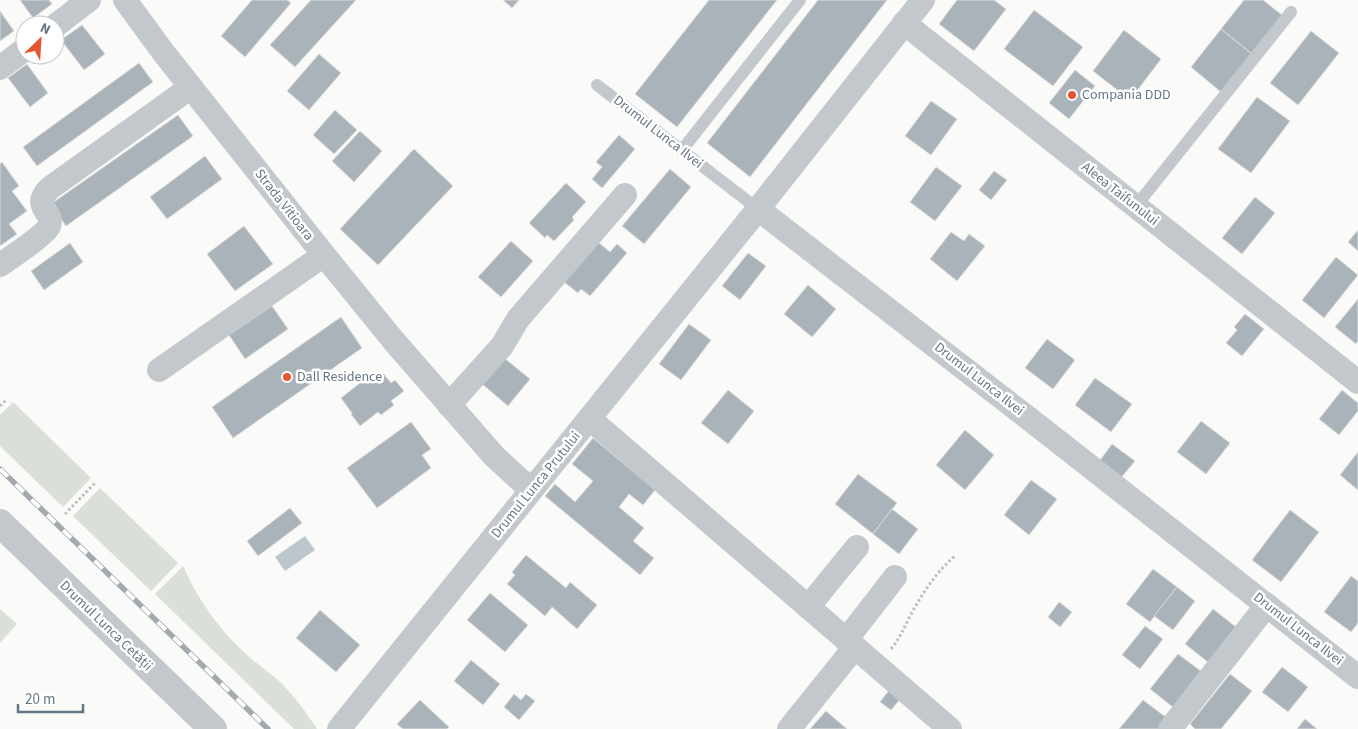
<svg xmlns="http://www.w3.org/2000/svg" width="1358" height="729" font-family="'Source Sans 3',sans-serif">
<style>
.green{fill:#dadfd7}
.water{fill:#bbc7cb}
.building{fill:#aab3b9;stroke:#dcdcda}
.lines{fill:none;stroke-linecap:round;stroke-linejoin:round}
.path{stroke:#bbbfc2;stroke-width:3;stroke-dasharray:2.5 2.5;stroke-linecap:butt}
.service{stroke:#c3c8cc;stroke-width:12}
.minor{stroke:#c3c8cc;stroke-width:24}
.tertiary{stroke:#c3c8cc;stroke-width:28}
.rail-casing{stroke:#a2aab0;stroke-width:5.5}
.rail{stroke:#fff;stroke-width:4;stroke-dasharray:11;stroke-linecap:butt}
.poi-dot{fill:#e4572e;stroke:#fff;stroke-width:2}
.labels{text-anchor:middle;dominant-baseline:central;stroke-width:5;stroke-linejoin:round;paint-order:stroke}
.poi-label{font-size:14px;fill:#657683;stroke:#fff;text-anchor:start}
.street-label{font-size:14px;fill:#657683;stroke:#fff}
</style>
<rect width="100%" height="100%" fill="#fafaf8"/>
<!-- green -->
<g class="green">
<polygon points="13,402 91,478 63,507 0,446 0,415"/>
<polygon points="100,488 178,563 151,591 73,516"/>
<path d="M183,566C198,600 220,631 248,656C258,665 269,672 278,680C294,695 305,711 317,729H294L155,594Z"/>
<polygon points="0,609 17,624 0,643"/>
</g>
<!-- water -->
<polygon class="water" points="305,536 315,550 285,571 275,557"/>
<!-- building -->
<g class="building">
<polygon points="20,0 49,0 52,4 33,18"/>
<polygon points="252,0 287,0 291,3 245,57 221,36"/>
<polygon points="311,0 356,0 295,67 270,45"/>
<polygon points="503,0 519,0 512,8"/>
<polygon points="709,0 777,0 677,127 635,94"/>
<polygon points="818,0 887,0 750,177 707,143"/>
<polygon points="957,0 994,0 1006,9 974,51 939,24"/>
<polygon points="1244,0 1263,0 1282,15 1252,54 1221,29"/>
<polygon points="1034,10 1083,47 1053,86 1004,49"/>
<polygon points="0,11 14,31 0,41"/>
<polygon points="82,25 105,54 84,70 61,40"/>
<polygon points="1221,29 1252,54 1221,92 1191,67"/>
<polygon points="1124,30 1161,59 1130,100 1093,71"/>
<polygon points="1311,31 1339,53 1298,105 1270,83"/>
<polygon points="319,54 341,73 309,110 287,91"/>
<polygon points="139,63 153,82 37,166 23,147"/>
<polygon points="27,64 48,93 30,107 8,78"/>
<polygon points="1075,70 1095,86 1069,119 1049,103"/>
<polygon points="1257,97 1290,121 1251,173 1218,149"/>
<polygon points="931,101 957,119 931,155 905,136"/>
<polygon points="335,110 357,130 334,154 313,135"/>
<polygon points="178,115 193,136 66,226 51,204"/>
<polygon points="360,131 382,151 354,182 332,161"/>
<polygon points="619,135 635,149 602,188 592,179 602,167 596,162"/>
<polygon points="414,149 453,186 378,265 340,229"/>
<polygon points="205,156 222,179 167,219 150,197"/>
<polygon points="2,162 19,186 12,191 27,211 9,224 17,234 0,246 0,164"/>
<polygon points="936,167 962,186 935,221 910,202"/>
<polygon points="670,169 691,187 644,244 622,226"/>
<polygon points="994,171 1007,180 991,200 979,190"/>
<polygon points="566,183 586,202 572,217 574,220 554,241 547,235 545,238 529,223"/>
<polygon points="1255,197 1275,213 1242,254 1222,238"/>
<polygon points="244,226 273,264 235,291 207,254"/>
<polygon points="1358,230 1358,251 1348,242"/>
<polygon points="951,232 964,241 969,234 985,246 957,281 930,259"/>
<polygon points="511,241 533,261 501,297 478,277"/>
<polygon points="598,242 610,252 617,244 627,253 590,296 581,289 578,293 564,282"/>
<polygon points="70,243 83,262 44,290 31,271"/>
<polygon points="748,253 766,266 740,300 722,286"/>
<polygon points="1336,257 1358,275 1324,318 1302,300"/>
<polygon points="808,285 836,309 812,337 784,314"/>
<polygon points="1358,299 1358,341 1356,344 1335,327"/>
<polygon points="272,306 288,329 245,359 229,335"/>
<polygon points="1245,314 1264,329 1242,356 1226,343 1237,330 1234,327"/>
<polygon points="341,317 362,348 233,438 212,407"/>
<polygon points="689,324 711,340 681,380 659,364"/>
<polygon points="1047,339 1075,360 1053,389 1025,368"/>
<polygon points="503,357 530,379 508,406 481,383"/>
<polygon points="383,373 391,383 395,380 404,391 391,401 394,405 381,415 378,412 360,426 351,414 352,413 341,398 370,375 374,380"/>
<polygon points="1095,378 1132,404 1111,432 1075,405"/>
<polygon points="728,390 754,411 728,444 701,423"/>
<polygon points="1342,390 1358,403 1358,411 1339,435 1319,419"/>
<polygon points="1201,421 1230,443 1206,474 1177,452"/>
<polygon points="411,422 431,449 422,455 431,468 377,508 347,468"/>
<polygon points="965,430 994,455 965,490 936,465"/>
<polygon points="593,438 655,490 643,505 629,494 619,507 644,528 633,541 654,558 640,575 545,496 555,484 575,502 593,481 572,464"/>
<polygon points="1112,444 1135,461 1120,479 1098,463"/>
<polygon points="1358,452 1358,490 1340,475"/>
<polygon points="858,474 897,503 873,534 835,504"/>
<polygon points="1031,480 1057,499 1029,535 1004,515"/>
<polygon points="290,508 302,523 258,556 247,541"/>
<polygon points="892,509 918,529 899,554 873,534"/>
<polygon points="1290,510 1319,532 1281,582 1252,560"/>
<polygon points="526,555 566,588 570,582 597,605 577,629 552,607 545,616 507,584 515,575 512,572"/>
<polygon points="1153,569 1177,587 1150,622 1126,604"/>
<polygon points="1351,576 1358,581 1358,623 1351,632 1324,612"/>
<polygon points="1177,587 1195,601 1173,630 1154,616"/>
<polygon points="490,593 528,625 505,652 467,620"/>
<polygon points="1059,602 1072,612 1060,627 1048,617"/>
<polygon points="1213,609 1241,631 1213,666 1185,644"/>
<polygon points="320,610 360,645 336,672 296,638"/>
<polygon points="1145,626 1163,639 1140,669 1122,655"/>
<polygon points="1178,654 1206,675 1178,711 1150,689"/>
<polygon points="471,660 500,684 483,705 454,681"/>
<polygon points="1282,667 1308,687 1288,712 1262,692"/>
<polygon points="1230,674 1252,691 1221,729 1195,729 1190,724"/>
<polygon points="890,689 901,698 891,710 880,702"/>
<polygon points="514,694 521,700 526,694 535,701 519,720 504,707"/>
<polygon points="420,700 449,727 447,729 403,729 397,724"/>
<polygon points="1143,700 1171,721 1165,729 1119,729"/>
<polygon points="826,711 847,729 810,729"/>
<polygon points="1305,719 1317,729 1297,729"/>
</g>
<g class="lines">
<!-- path -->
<g class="path">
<polyline points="0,406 7,399"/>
<polyline points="65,514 95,483"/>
<path d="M891,649C900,638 904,628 910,616C922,594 936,572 955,556"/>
</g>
<!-- service -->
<g class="service">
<polyline points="597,85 758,209"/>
<polyline points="682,150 800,0"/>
<polyline points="1136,206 1291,12"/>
</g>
<!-- minor -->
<g class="minor">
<polyline points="125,0 163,52 324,255 393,340 494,456 531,490"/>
<polyline points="904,23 1358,382"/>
<polyline points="55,26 89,0"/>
<polyline points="0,68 25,49"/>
<polyline points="758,209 1041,428 1358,677"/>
<path d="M0,265C10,258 45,235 49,226C55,211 30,207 50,188L191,87"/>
<polyline points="159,370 324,255"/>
<polyline points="449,405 502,346 518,319 625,195"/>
<polyline points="590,419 950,729"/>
<polyline points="808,607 857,547"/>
<polyline points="846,640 895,577"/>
<polyline points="339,729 758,209 923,0"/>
<polyline points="789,729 855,647"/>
<polyline points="1170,729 1267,605"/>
</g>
<!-- tertiary -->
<polyline class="tertiary" points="0,523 213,729"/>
<!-- rail casing -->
<g class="rail-casing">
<polyline id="rail" points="0,469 268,729"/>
</g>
<!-- rail -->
<use href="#rail" class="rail"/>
</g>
<!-- markers -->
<g class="poi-dot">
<circle cx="1072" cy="95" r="5"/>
<circle cx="287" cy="377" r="5"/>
</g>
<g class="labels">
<!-- poi labels -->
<g class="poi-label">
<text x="1082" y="95">Compania DDD</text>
<text x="297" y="377">Dall Residence</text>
</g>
<!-- street labels -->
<g class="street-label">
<text transform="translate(658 132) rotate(38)">Drumul Lunca Ilvei</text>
<text transform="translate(1120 194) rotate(38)">Aleea Taifunului</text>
<text transform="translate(284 205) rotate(52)">Strada Vitioara</text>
<text transform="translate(979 379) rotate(38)">Drumul Lunca Ilvei</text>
<text transform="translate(536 485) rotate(-51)">Drumul Lunca Prutului</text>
<text transform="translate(106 626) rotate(44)">Drumul Lunca Cetății</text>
<text transform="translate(1298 629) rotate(38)">Drumul Lunca Ilvei</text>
</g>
</g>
<!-- north arrow -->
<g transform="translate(40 40) rotate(25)"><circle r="24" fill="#ffffff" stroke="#c1c8cd"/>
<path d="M0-4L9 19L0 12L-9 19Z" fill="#e4572e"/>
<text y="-8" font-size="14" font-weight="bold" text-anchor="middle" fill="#657683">N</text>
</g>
<!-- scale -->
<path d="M18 704v8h65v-8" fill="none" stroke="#657683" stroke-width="2.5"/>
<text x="25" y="704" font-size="15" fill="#657683" stroke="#ffffff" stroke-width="4" paint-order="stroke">20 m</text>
</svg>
